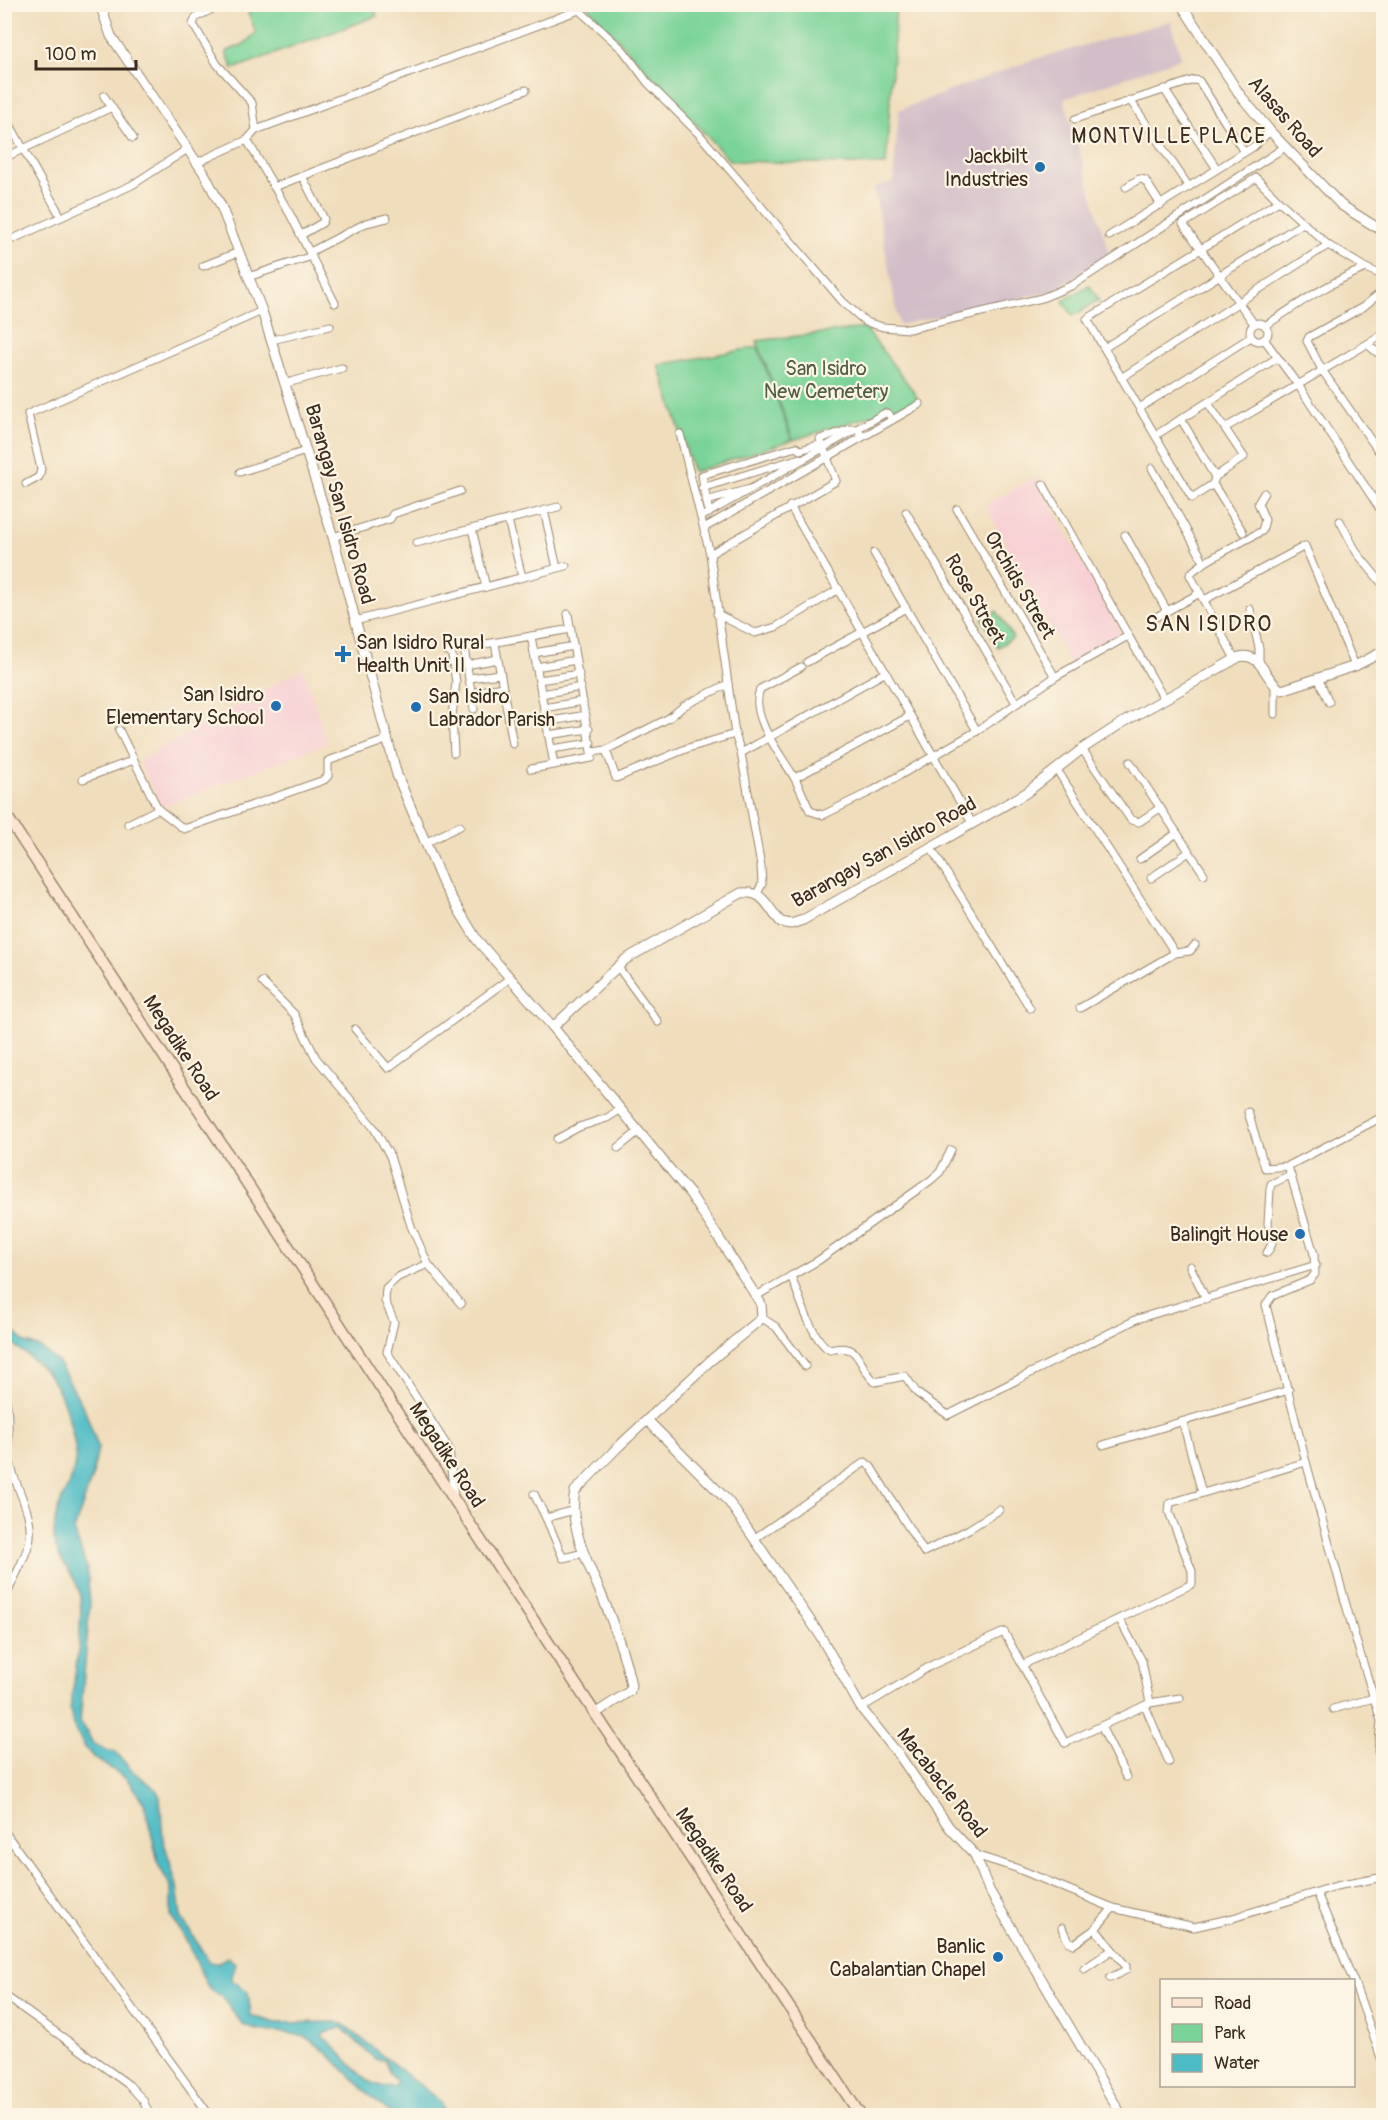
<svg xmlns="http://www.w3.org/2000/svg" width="1388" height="2120" font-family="Pangolin,sans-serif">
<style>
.built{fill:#f7cfd4}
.industrial{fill:#d2bdc8}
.green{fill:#7ad399;stroke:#5a7e5c;stroke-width:1.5}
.water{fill:#4dbbc5;stroke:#447272;stroke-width:1.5;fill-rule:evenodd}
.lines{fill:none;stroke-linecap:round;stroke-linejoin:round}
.minor-casing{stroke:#96846d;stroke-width:9}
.tertiary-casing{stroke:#96846d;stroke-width:11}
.secondary-casing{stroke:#96846d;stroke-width:13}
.minor{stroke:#fff;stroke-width:7}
.tertiary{stroke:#fff;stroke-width:9}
.secondary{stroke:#fce5d0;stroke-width:10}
.poi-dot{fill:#1f6fb2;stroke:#fcf5e5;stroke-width:2}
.labels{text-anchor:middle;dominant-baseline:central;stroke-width:4.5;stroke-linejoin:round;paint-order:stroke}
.street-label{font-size:20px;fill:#3b2a1e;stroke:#fcf5e5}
.poi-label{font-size:20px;fill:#3b2a1e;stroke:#fcf5e5;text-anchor:end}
.park-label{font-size:20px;fill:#4e5d43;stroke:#fcf5e5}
.neighbourhood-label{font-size:21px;letter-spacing:1.5px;fill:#3b2a1e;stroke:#fcf5e5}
.quarter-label{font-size:22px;letter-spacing:1.5px;fill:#3b2a1e;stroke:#fcf5e5}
</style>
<rect width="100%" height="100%" fill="#fcf5e5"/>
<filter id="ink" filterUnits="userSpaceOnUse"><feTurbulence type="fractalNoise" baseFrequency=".0167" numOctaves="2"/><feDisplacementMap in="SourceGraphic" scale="12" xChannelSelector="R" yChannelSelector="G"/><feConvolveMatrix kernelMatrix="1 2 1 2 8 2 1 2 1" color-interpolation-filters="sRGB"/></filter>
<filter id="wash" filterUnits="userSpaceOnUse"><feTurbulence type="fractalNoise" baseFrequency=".008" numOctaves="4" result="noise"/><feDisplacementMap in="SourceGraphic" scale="24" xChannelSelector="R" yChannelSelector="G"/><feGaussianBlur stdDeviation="1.35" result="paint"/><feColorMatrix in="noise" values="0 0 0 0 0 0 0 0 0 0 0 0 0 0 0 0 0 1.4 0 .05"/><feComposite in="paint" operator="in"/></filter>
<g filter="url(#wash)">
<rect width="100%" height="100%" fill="#f0ddbc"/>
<!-- built -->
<g class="built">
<polygon points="1035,477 1124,636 1071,666 985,505"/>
<polygon points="303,668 327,743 162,807 139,761"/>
</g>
<!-- industrial -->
<polygon class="industrial" points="1171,21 1181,58 1064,99 1110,257 1053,291 899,325 874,187 893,182 899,110 1032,60"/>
<!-- green -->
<g class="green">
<polygon points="245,5 373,5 377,16 233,69 226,52 244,44 256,33"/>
<polygon points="586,5 896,5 886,165 730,161"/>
<polygon points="1089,285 1099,300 1073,316 1063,301"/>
<polygon points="865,328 915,393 918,401 793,440 757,341"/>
<polygon points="758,347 792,440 693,472 659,365"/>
<polygon points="997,611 1013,638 998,647 982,619"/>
</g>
<!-- water -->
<path class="water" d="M5,1322L25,1343L39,1347L58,1362L85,1410L98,1447L93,1474L74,1530L87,1569L90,1603L80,1721L93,1743L105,1750L116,1752L131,1770L156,1789L160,1797L163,1839L177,1886L181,1917L209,1962L217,1963L228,1957L236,1964L231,1979L248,1992L251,2016L277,2023L336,2022L343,2024L440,2101L445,2115C430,2116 412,2118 398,2116C379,2112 335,2054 310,2040C289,2028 264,2036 243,2025L223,1998L208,1988L189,1945L171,1915V1887L159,1866L144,1803L126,1778L94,1758L86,1749L73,1725L70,1709C74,1682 85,1615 79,1591C74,1571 55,1560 54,1538C53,1508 65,1498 73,1473C78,1458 75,1443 71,1428C60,1380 45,1367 6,1340ZM341,2027L375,2059L384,2060L390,2074L397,2081L396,2086C360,2092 348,2053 323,2037V2034Z"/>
</g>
<g filter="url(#ink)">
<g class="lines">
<!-- minor casing -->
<g class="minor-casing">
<g id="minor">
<polyline points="223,4 196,17 193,24 217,64 252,103 256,130"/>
<polyline points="1164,89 1217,169"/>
<polyline points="104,96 133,138"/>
<polyline points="1130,100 1189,187"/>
<polyline points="4,114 61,217"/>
<polyline points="1075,119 1194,80 1199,81 1244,152"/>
<polyline points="247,140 291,216 335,303"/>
<polyline points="4,158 112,107"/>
<polyline points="198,162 247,140 256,130 579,10 623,50 648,83 699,134 843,302 866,322 883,327 909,329 1042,298 1073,285 1285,147"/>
<polyline points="274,187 526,90"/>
<polyline points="1126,187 1139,179 1145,180 1161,205"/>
<polyline points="301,235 322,223 324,219 302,176"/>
<polyline points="1109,236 1253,147 1270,131"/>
<polyline points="4,243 132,185 189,148"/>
<polyline points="310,252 366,223 387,218"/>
<polyline points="203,266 239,252"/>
<polyline points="248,277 312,256"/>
<polyline points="1384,290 1363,307 1309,337 1307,341 1322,370 1384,459"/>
<circle cx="1259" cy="332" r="9"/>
<polyline points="1254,324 1183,224 1256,178 1279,201"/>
<path d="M1265,326C1298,304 1330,282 1366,268L1384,276"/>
<polyline points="1264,339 1298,385 1384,515"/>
<polyline points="272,340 330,326"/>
<polyline points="1368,345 1384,358"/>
<polyline points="1104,348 1303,223"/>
<polyline points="1121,378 1328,245"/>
<polyline points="287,383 342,368"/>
<polyline points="1208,403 1244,457 1215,477"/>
<polyline points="1141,407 1251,337"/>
<polyline points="1181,419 1215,477 1213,484 1243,532"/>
<polyline points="1225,428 1384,334"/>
<polyline points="680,434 710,554 735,734 741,753 761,866 762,884 757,894"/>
<polyline points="1156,435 1277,358"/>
<polyline points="1152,468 1204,562"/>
<polyline points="240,472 306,451"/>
<polyline points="26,484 39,477 41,469 28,414 262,311"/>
<polyline points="1043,484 1164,699"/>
<polyline points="1213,484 1192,498 1087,319 1279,201 1328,245 1366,268"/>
<polyline points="702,488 800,458"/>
<polyline points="706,501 750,489"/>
<polyline points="790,506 972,823"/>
<polyline points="957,509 1055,677"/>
<polyline points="544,510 557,568"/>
<polyline points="906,512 1016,703"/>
<polyline points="709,513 702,475 796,447 800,450 821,444"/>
<polyline points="701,517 885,413 889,414 892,420"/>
<polyline points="508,520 522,577"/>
<polyline points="1340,521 1357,553 1384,586"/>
<polyline points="704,528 920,404"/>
<polyline points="472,529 486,587"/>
<polyline points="1125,535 1167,611"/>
<polyline points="333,537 390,519 393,514 460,491"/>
<polyline points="416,543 558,507"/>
<polyline points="874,553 977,731"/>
<polyline points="710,554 836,481 820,439 850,429 858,429 862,437"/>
<polyline points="1204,600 1305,546 1355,666"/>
<polyline points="1250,609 1259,648 1259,662"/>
<polyline points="717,614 755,633 776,627 839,589"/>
<polyline points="1156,617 1200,593"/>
<polyline points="355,621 566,566"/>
<polyline points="531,636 554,765"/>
<polyline points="495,643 513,744"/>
<polyline points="464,648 474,709"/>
<polyline points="451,650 456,682 452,716 454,753"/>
<polyline points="446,651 571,629"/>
<polyline points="534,653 574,646"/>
<path d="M1235,659L1190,575C1194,565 1248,539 1262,531L1265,520L1258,503L1264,493"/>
<polyline points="807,662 906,608"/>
<polyline points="466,665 498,659"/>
<polyline points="536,667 576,660"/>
<path d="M801,667L760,689C749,716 781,755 794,777C800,788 805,800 810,811L823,815L874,790L977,731L1055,677L1128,636"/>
<polyline points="469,678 500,674"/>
<polyline points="539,680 579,674"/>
<polyline points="1319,680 1329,702"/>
<polyline points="471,693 502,687"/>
<polyline points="541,694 581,687"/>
<polyline points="544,708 583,701"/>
<polyline points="1275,714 1275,687"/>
<polyline points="546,722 586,715"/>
<polyline points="119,730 158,809 184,829 324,780 328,776 328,761 386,740"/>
<polyline points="548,735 589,729"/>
<polyline points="551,749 591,743"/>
<polyline points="1082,749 1131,820 1139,822 1160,808"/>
<polyline points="606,750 616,778 688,748 735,734"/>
<polyline points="593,752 606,750 669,718 685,705 728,684"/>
<polyline points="741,753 886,672"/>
<polyline points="1130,762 1204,874"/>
<polyline points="531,769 592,758 568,614"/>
<polyline points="1057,770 1175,953"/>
<polyline points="795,778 910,716"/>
<polyline points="83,779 134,760"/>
<polyline points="128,824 158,809"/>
<polyline points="425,843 460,826"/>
<polyline points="931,848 1030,1008"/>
<polyline points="1140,859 1177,833"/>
<polyline points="1151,878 1189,852"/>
<polyline points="618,967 658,1022"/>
<polyline points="262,982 294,1014 316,1058 374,1128 390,1156 411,1226 428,1264 461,1304"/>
<polyline points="1080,1008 1175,953 1190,951 1195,945"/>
<polyline points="355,1029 388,1068 510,978"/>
<polyline points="1248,1112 1265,1168 1288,1166"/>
<polyline points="1384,1116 1288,1166 1314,1254 1315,1274 1310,1280 1272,1296 1266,1305 1306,1462 1355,1637 1381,1721 1378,1751 1384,1772"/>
<polyline points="557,1139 579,1127 607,1118 621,1109"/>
<polyline points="618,1148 639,1131"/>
<polyline points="1267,1253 1272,1244 1268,1223 1270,1189 1271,1184 1290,1175"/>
<polyline points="428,1264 398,1277 386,1288 385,1301 394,1322 387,1352 449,1449 454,1498"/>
<polyline points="1190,1266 1206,1299"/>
<path d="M791,1276C799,1295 812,1341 830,1350C862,1342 855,1363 875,1382L905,1376L917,1393L948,1415L1137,1319L1316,1265"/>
<polyline points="756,1296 819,1260 931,1180 940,1172 951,1150"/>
<polyline points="762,1318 776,1327 805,1366"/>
<path d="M4,1393C11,1414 6,1436 9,1458C13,1486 36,1514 29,1543C24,1563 10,1582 4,1603"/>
<polyline points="1183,1423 1202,1493"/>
<polyline points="1103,1445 1289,1390"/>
<polyline points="534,1494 546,1518"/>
<polyline points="574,1510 546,1518 563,1558 584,1553"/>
<polyline points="755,1538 865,1462 871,1467 924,1552 969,1529 999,1510"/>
<polyline points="1120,1620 1142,1661 1150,1703"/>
<polyline points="1022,1665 1192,1584 1192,1571 1169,1512 1170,1503 1306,1462"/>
<polyline points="1145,1706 1169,1762"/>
<polyline points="861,1708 932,1665 1004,1632 1065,1743 1150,1703 1180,1698"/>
<polyline points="1333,1709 1374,1698"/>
<polyline points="1101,1726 1126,1777"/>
<polyline points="4,1831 210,2116"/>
<polyline points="975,1855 1016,1868 1113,1908 1194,1927 1233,1918 1336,1886 1384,1877"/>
<polyline points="1317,1893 1353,1980"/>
<polyline points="1062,1928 1068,1941 1074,1944 1095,1929 1113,1908"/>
<polyline points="1095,1929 1126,1966 1126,1970 1110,1978"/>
<polyline points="1084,1969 1112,1950"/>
<polyline points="1354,1982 1384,2066"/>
<polyline points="4,1995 129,2085 143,2100 150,2116"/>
</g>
</g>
<!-- tertiary casing -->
<g class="tertiary-casing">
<g id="tertiary">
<path d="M100,4L111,36L204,173L221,206L262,311L333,537L397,775L443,884L477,940L553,1027L626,959L741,893C765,890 767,908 781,922L791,924L803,920L1026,793L1082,749L1122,723L1239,657C1263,651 1265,683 1282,690L1355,666L1384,651"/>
<polyline points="1181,4 1240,95 1270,131 1341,205 1384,232"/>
<path d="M553,1027L691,1195L756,1296L761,1304L762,1318L710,1361L617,1448L575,1491C567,1529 593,1572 606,1606C616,1631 626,1659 631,1686L630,1691L596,1713"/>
<polyline points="647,1420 729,1502 818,1632 861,1708 899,1755 949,1827 975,1855 989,1890 1122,2116"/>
</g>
</g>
<!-- secondary casing -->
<g class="secondary-casing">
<polyline id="secondary" points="4,812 476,1533 861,2116"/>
</g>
<!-- minor -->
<use href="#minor" class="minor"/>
<!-- tertiary -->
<use href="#tertiary" class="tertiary"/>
<!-- secondary -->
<use href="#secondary" class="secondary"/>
</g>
</g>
<!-- markers -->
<g class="poi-dot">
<circle cx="1040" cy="167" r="6"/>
<path d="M340 645h6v6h6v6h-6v6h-6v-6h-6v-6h6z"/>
<circle cx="276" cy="706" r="6"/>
<circle cx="416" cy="707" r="6"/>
<circle cx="1300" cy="1234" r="6"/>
<circle cx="998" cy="1957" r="6"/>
</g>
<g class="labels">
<!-- street labels -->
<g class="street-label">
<text transform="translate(1285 117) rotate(49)">Alasas Road</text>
<text transform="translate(340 504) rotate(74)">Barangay San Isidro Road</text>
<text transform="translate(1020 585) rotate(60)">Orchids Street</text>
<text transform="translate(975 599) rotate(60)">Rose Street</text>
<text transform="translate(884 852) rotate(-29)">Barangay San Isidro Road</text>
<text transform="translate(181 1048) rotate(57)">Megadike Road</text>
<text transform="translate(447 1455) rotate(57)">Megadike Road</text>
<text transform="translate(942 1783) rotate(52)">Macabacle Road</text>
<text transform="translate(714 1860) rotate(56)">Megadike Road</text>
</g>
<!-- poi labels -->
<g class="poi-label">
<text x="1028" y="156">Jackbilt<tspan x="1028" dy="23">Industries</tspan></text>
<text x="356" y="642" text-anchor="start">San Isidro Rural<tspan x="356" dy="23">Health Unit II</tspan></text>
<text x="264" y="694">San Isidro<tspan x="264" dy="23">Elementary School</tspan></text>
<text x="428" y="696" text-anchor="start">San Isidro<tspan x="428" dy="23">Labrador Parish</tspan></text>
<text x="1288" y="1234">Balingit House</text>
<text x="986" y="1946">Banlic<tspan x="986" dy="23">Cabalantian Chapel</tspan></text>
</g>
<!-- park labels -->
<g class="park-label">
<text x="826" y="368">San Isidro<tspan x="826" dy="23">New Cemetery</tspan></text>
</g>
<!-- neighbourhood labels -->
<g class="neighbourhood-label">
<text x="1169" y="136">MONTVILLE PLACE</text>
</g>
<!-- quarter labels -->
<g class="quarter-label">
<text x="1209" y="624">SAN ISIDRO</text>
</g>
</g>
<!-- margin -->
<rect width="1388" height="2120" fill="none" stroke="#fcf5e5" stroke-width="24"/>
<!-- legend -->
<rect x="1160" y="1979" width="195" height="108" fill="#fcf5e5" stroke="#afa495" stroke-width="1.5"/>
<rect x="1172" y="1998" width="30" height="9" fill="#fce5d0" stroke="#afa495" stroke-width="1.5"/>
<text x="1214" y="2009" font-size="18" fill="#3b2a1e">Road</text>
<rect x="1172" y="2024" width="30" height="18" fill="#7ad399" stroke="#afa495" stroke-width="1.5"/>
<text x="1214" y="2039" font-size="18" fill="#3b2a1e">Park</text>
<rect x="1172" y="2054" width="30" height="18" fill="#4dbbc5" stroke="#afa495" stroke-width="1.5"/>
<text x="1214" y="2069" font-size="18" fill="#3b2a1e">Water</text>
<!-- scale -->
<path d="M36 60v9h100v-9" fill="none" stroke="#3b2a1e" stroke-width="3"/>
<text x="45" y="60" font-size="18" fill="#3b2a1e" stroke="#fcf5e5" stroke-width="4.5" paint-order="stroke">100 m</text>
</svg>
